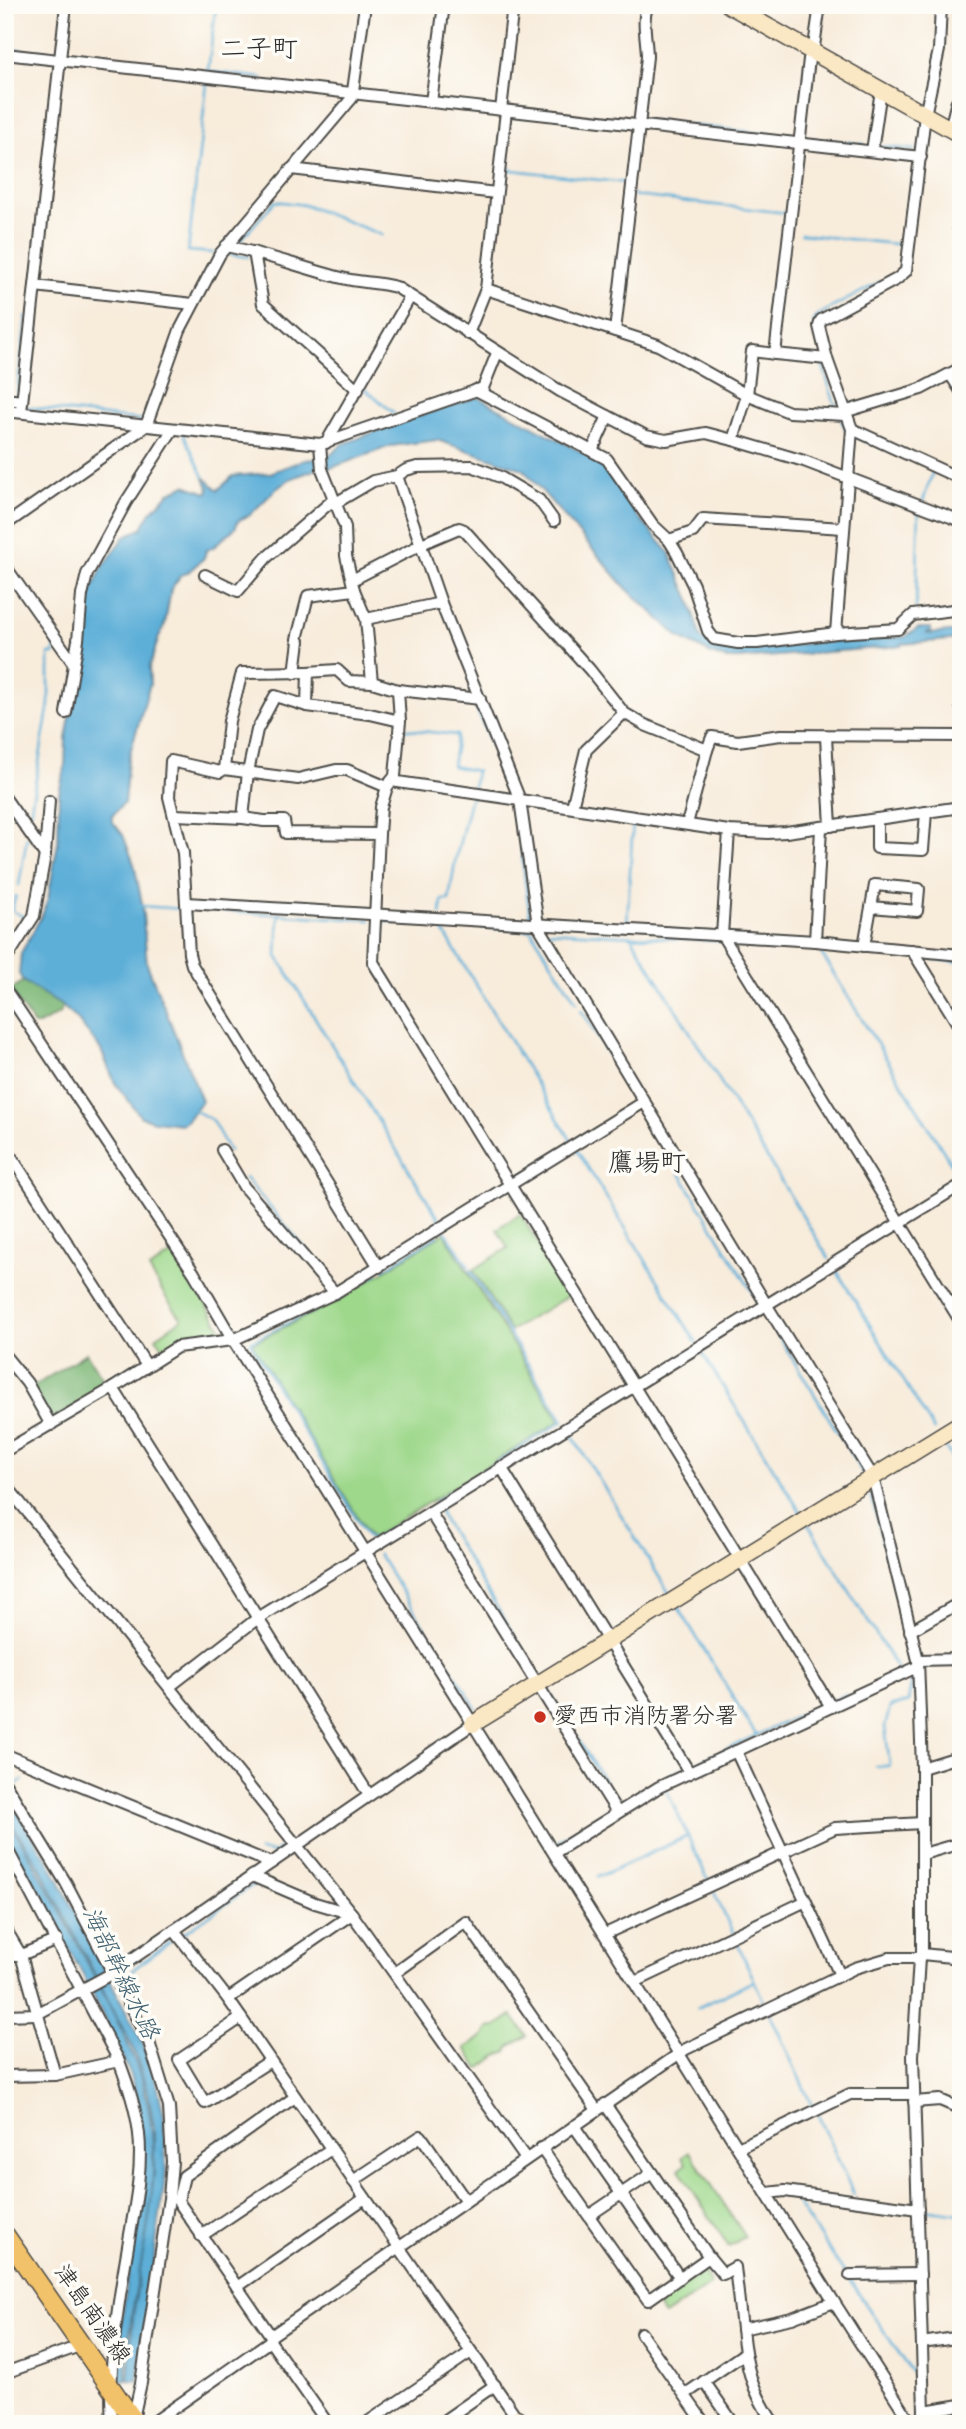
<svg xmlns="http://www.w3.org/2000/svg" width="966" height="2429" font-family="'Indie Flower','Klee One',sans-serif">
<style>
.green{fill:#9ed88b;stroke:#64825b;stroke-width:2}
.forest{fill:#7eb877;stroke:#547251;stroke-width:2}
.water{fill:#5dafd8;stroke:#446d82;stroke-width:2}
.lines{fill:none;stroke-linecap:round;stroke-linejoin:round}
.stream{stroke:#5dafd8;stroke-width:2.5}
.street-casing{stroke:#4a4845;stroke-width:14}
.secondary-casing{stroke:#4a4845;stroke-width:19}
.primary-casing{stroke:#4a4845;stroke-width:21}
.street{stroke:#fff;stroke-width:10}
.secondary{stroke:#fae7c3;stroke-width:16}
.primary{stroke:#f2c26a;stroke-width:18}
.poi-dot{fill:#c8321e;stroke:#fdfcf7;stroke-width:2.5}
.labels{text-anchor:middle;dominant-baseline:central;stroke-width:7;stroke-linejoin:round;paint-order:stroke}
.poi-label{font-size:23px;fill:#2b2b2b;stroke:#fdfcf7;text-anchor:start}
.street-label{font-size:23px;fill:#2b2b2b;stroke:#fdfcf7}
.water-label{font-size:24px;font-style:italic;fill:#3f6070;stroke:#fdfcf7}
.quarter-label{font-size:26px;fill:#2b2b2b;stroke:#fdfcf7}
</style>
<rect width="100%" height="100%" fill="#fdfcf7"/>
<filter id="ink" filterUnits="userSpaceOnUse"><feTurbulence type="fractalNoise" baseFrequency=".0143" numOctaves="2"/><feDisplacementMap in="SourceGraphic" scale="14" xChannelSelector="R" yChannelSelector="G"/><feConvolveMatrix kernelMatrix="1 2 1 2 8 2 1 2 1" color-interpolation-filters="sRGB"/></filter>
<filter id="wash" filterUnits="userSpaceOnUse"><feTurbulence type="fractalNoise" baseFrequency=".00686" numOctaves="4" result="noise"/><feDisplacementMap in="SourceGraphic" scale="28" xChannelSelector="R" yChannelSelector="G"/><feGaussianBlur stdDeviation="1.57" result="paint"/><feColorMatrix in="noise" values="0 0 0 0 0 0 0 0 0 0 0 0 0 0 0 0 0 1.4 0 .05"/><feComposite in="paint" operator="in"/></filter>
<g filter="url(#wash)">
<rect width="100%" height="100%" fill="#f8ecdb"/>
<!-- green -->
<g class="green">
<polygon points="520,1214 570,1295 510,1331 473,1270 508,1248 497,1229"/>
<polygon points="444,1233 560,1421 373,1537 369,1536 252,1343 339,1300"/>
<polygon points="174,1253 223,1331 219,1338 183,1340 165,1350 156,1337 182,1319 167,1299 149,1269"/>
<polygon points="512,2015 527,2036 509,2047 507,2052 497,2056 479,2069 465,2048 484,2036 488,2028 496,2027"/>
<polygon points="690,2152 745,2236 729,2247 679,2169 686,2164 682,2157"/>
<polygon points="700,2268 711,2284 664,2316 655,2303 656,2299"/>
</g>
<!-- forest -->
<g class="forest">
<polygon points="23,981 62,1006 60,1013 39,1025 34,1025 10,991"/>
<polygon points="86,1353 108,1387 57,1417 50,1418 33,1387"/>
</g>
<!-- water -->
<g class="water">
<polygon points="478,397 604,464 637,516 669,552 691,602 701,639 740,651 819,642 905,637 918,628 931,628 931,632 927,632 927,634 961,631 961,639 902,644 902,646 739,659 726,659 711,654 680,638 627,589 523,469 437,440 391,446 331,468 319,468 290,479 275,490 250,515 239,520 235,528 215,546 206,551 204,558 187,573 181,575 171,589 165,624 159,637 149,668 150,684 128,760 124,803 112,816 112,821 123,835 134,864 142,903 147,964 202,1101 187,1120 181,1124 154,1121 141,1117 115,1083 101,1050 76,1018 62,1006 23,981 19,974 21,953 42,915 48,899 58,842 59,793 65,767 66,739 90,594 101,570 125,536 141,529 151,512 169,493 185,485 207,493 209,490 203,476 218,490 233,476 270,473 304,460 327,458 343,444 404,421"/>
<polygon points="5,1793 51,1865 143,2044 158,2088 164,2116 166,2172 137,2382 128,2381 133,2317 154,2176 154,2128 148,2093 133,2048 40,1868 5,1813"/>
<path d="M5,1815C35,1862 60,1910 86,1960C125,2037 157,2085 153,2175C150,2245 126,2311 126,2381H119L120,2329L141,2194L136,2095L128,2069L91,1990L26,1870L5,1837Z"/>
</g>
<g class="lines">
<!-- stream -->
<g class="stream">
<polyline points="5,48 56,54"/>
<polyline points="65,54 262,78"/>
<polyline points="208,71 216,5"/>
<polyline points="207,83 188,251 213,253"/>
<polyline points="643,120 794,137"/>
<polyline points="804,138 864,144"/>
<polyline points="877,146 915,150"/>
<polyline points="504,169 626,183"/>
<polyline points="635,194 635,196 787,213"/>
<polyline points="801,234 904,245"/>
<polyline points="238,243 275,201 305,205 382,235"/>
<polyline points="226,254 248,257"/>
<polyline points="900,263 904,248"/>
<polyline points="814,326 814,320 820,314 880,282"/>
<polyline points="822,363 836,408"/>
<polyline points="365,389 394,413"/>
<polyline points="17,396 26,316"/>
<polyline points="5,404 16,406 16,403"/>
<polyline points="26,407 141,420"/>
<polyline points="840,418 847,431"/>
<polyline points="184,435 204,477"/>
<polyline points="857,437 870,443"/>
<polyline points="923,501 933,471"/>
<polyline points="916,608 919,508"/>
<polyline points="474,703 506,780"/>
<polyline points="403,729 457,735 452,766 476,771 473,789"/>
<polyline points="517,817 530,918"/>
<polyline points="28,825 49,704 49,654 54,654 55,644"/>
<polyline points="19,885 27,837"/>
<polyline points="141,906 183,909"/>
<polyline points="192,909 370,920"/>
<polyline points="279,914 277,956 442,1224"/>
<polyline points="441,914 442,900 449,900 455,862 471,796"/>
<polyline points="382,921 531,930 577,1003"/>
<polyline points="439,924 572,1142"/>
<polyline points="627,925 633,820"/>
<polyline points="547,931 721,941"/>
<polyline points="631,936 829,1259"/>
<polyline points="730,942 845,949 910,957"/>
<polyline points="5,947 24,917 11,910 16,896"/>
<polyline points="818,948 960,1178"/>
<polyline points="922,958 961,962"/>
<polyline points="581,1010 636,1100"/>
<polyline points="192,1107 194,1110 212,1120 229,1151"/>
<polyline points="642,1111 757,1300 756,1304"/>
<polyline points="577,1150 696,1342"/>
<polyline points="245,1178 338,1287"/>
<polyline points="445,1231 468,1266"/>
<polyline points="835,1268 934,1430"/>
<polyline points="384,1269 437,1236"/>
<polyline points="378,1273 338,1298 250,1342 368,1538 373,1539 403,1522"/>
<polyline points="761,1313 765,1314 864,1475"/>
<polyline points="701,1351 801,1513"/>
<polyline points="570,1432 669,1593"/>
<polyline points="942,1442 961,1472"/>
<polyline points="869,1487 903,1622"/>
<polyline points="435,1502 563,1421 470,1270"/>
<polyline points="441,1511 440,1514 537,1673"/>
<polyline points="808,1524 898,1670"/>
<polyline points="378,1554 476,1708"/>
<polyline points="677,1605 756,1735"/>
<polyline points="546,1687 605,1783"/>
<polyline points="832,1701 847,1694"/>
<polyline points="690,1766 824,1704"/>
<polyline points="876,1766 890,1766 885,1727 890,1707 908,1702 913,1675"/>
<polyline points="16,1784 23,1780"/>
<polyline points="666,1789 709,1882"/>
<polyline points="619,1804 682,1768"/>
<polyline points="555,1843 608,1810"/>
<polyline points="260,1851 275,1853 288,1842 287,1841"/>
<polyline points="598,1877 688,1836"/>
<polyline points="712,1888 733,1933"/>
<polyline points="183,1934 253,1885"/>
<polyline points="735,1938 765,2004"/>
<polyline points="697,2008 754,1981"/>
<polyline points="138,2010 125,1980 135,1968 170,1942"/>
<polyline points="770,2014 813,2108"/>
<polyline points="956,2014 961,2006"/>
<polyline points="818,2115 854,2195"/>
<polyline points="797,2203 918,2381"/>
<polyline points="923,2209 961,2214"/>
<polyline points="931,2412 936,2424"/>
</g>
</g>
</g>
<g filter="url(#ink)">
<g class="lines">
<!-- street casing -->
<g class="street-casing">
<g id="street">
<polyline points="820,5 813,53 809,59 775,354 827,359"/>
<polyline points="5,54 921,157"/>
<polyline points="431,102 444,5"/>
<polyline points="501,110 513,5"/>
<polyline points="950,129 957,101 961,102"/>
<polyline points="872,151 881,90"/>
<polyline points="291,169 496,193"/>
<polyline points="958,226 961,228"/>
<path d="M226,246C266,254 303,268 342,278C360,283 378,282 396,287L560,391L646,436L666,440L706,433L733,440L804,461L961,521"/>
<polyline points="254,252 263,304 358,390"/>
<polyline points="35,286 193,304"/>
<polyline points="486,289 658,345 747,395 789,412 845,415"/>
<path d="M615,331L647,57C647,41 641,19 648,5"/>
<polyline points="468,334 486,289 506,111"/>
<polyline points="950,374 961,391"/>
<polyline points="476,390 607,459 653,525 669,540 677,553 693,585 708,631 714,639 738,643 757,643 836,633 898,629 913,615 961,609"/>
<polyline points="5,399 22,401"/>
<polyline points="5,411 320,444 483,388 497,353"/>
<polyline points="21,412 66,5"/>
<polyline points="844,412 921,389 961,368"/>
<polyline points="852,429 961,479"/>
<polyline points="733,440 747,395 752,351 775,354"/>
<polyline points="326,443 410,297"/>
<polyline points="320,444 322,469 345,527 346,556 354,590 366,619 372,682 398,690 400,721 395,776 387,787 381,807 379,834"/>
<polyline points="592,451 608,416"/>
<polyline points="397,476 441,603 520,800 538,925 766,1304 873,1477 918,1660 922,1768 922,1954 919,1958 913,2056 924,2411 922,2424"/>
<polyline points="334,504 373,481 397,476 406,470 417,467 472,466 500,477 539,500 554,521"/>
<polyline points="5,525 146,426 180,330 220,254 352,98 365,5"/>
<polyline points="669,540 693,532 703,519 843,528"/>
<polyline points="5,566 74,664"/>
<polyline points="205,575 238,591 266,558 333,500"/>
<polyline points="352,580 426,542 459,528 464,530 590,670 624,713 645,725 707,750 712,737 738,741 781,735 961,736"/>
<polyline points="366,619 441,603"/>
<polyline points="836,633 852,429 827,359 819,326 821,320 897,279 906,271 925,115 939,50 941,5"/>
<polyline points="295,673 299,641 297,639 308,596 354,590"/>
<polyline points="372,682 349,681 337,670 308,672 307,706 370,714 400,721"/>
<polyline points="398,690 480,699"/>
<polyline points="961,697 961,706"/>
<polyline points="66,713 78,640 82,595 87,574 126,502 173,429"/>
<polyline points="826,737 831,826"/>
<polyline points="224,769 229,721 242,673 308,672"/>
<polyline points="391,781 729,831 768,833 786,832 961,807"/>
<polyline points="5,798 45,855"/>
<polyline points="572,807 586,750 624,713"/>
<polyline points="175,815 243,818 248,772 257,730 275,696 307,706"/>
<polyline points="243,818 264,821 284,821 286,833 379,834 373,962 831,1707"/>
<polyline points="877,819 877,848 923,850 926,812"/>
<polyline points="687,824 707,750"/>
<polyline points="729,831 722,935 961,1322"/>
<polyline points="187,903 815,941 961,955"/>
<polyline points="815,941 821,828"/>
<polyline points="864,946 875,885 919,889 917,911 871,907"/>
<polyline points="912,950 961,1029"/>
<polyline points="5,961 34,916 45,855 49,801"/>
<polyline points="5,989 194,1273 233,1340 834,2302 912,2424"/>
<polyline points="5,1147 147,1366"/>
<polyline points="222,1150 244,1187 335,1293"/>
<polyline points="379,1267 192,965 189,954 183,853 169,797 171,761 220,772 224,769 298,779 336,770 347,770 387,787"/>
<polyline points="5,1356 27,1383 51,1425"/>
<polyline points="113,1388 369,1795"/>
<polyline points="5,1451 113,1388 177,1347 233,1340 335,1293 644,1102"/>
<polyline points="501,1467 689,1772"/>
<polyline points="5,1484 352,1914"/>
<polyline points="430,1512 617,1812"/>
<polyline points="910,1631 961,1602"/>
<polyline points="918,1660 961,1659"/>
<polyline points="169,1687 258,1618 961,1185"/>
<polyline points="736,1751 840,1975"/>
<polyline points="5,1761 9,1756 271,1863"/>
<polyline points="922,1768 961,1756"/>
<polyline points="5,1783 66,1883 149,2042 169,2107 172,2162 169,2198 141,2383 133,2419"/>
<path d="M5,1845L119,2061C128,2085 136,2108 139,2134C143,2171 134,2210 128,2246C118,2304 108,2365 112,2424"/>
<polyline points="554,1853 659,1787 917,1667"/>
<polyline points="923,1854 961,1843"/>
<polyline points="252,1876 315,1903 352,1914"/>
<polyline points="5,1928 21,1955 55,2075"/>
<polyline points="174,1930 228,1999"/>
<polyline points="605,1934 835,1828 922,1823"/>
<polyline points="922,1954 961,1958"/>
<polyline points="5,1955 21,1955 57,1940"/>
<polyline points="395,1973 466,1922 597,2110"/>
<polyline points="635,1982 806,1901"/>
<polyline points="5,2015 37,2014 109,1975 473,1724"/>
<polyline points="241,2018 179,2060 205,2103 270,2061"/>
<polyline points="5,2076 55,2075 119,2061"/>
<polyline points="295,2097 184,2176 178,2201 271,2336 270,2341 328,2424"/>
<polyline points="914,2102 940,2100 961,2109"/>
<polyline points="574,2126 680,2278"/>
<polyline points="541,2148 648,2300 709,2257 605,2104"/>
<polyline points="738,2148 850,2094 914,2094"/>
<polyline points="353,2181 421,2136 466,2201"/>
<polyline points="767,2193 785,2191 918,2209"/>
<polyline points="590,2215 652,2173"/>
<polyline points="201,2236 331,2149"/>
<polyline points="709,2257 723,2274 735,2267 742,2329 792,2318 834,2302"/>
<polyline points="850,2275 920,2274"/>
<polyline points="237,2287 365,2198"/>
<path d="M742,2329C746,2369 752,2390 774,2424"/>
<polyline points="641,2333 705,2424"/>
<polyline points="271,2336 686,2049 855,1968 889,1958 919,1958"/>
<polyline points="922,2343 961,2337"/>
<polyline points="5,2373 82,2345"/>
<polyline points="704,2381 734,2424"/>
<polyline points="690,2391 745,2353"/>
<polyline points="924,2411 961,2405"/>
<polyline points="151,2424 270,2341"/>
<polyline points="365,2424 471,2352"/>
<polyline points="439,2424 495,2385"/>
<polyline points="508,2424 517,2418 228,1999 352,1914 526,2159"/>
</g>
</g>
<!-- secondary casing -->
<g class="secondary-casing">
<g id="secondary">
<polyline points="729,5 961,135"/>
<polyline points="473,1724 961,1423"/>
<polyline points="517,2418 521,2424"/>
</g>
</g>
<!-- primary casing -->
<g class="primary-casing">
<polyline id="primary" points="5,2235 136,2424"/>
</g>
<!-- street -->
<use href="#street" class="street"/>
<!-- secondary -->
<use href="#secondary" class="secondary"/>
<!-- primary -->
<use href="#primary" class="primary"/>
</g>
</g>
<!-- markers -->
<circle class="poi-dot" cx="540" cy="1717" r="7"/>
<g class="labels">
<!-- poi labels -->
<g class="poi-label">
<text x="554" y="1717">愛西市消防署分署</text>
</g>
<!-- street labels -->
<g class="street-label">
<text transform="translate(91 2315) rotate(55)">津島南濃線</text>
</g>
<!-- water labels -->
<g class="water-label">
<text transform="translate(119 1974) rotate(64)">海部幹線水路</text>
</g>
<!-- quarter labels -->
<g class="quarter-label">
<text x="259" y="51">二子町</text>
<text x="647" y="1165">鷹場町</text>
</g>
</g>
<!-- margin -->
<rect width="966" height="2429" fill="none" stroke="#fdfcf7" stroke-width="28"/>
</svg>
